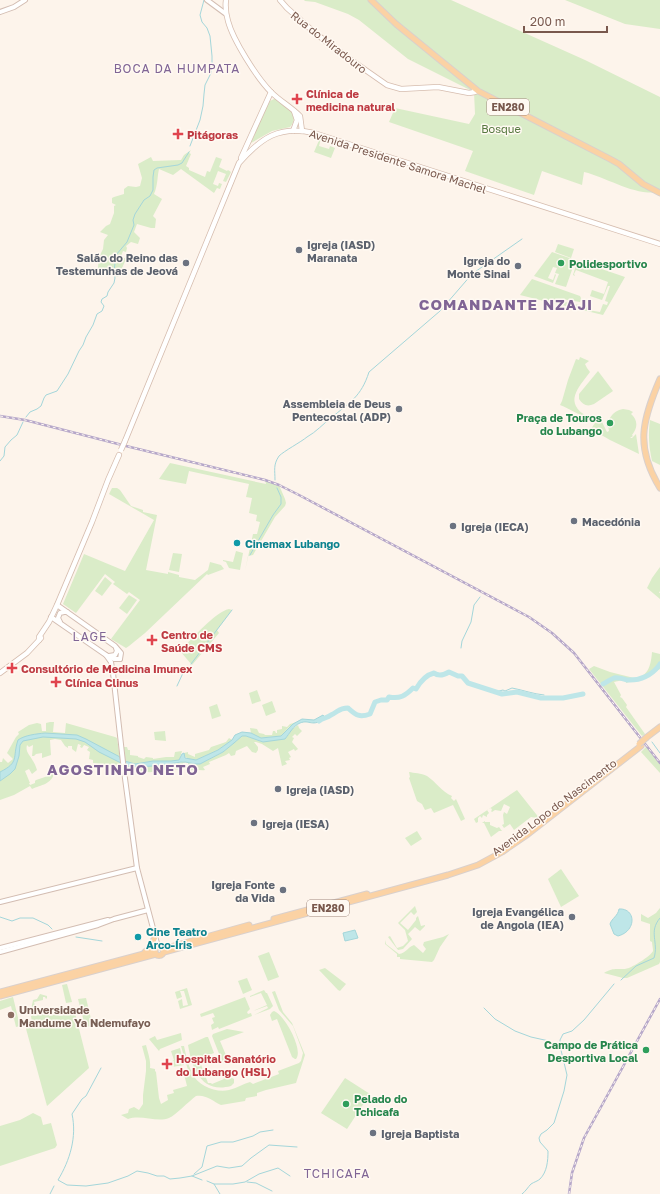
<svg xmlns="http://www.w3.org/2000/svg" width="660" height="1194" font-family="'Golos Text',sans-serif">
<style>
.green{fill:#daecc8}
.water{fill:#bee6e8;stroke:#a4d6da}
.lines{fill:none;stroke-linecap:round;stroke-linejoin:round}
.stream{stroke:#a4d6da;stroke-width:1}
.river{stroke:#bee6e8;stroke-width:5}
.tertiary-casing{stroke:#d3bdb2;stroke-width:6}
.secondary-casing{stroke:#d6bdaf;stroke-width:6}
.primary-casing{stroke:#d9d0cd;stroke-width:7}
.tertiary{stroke:#fff;stroke-width:4}
.secondary{stroke:#fff;stroke-width:4.5}
.primary{stroke:#fbd2a4;stroke-width:5}
.rail-casing{stroke:#b6a7c9;stroke-width:2.5}
.rail{stroke:#fff9f2;stroke-width:1;stroke-dasharray:3;stroke-linecap:butt}
.secondary-bridge-casing{stroke:#d6bdaf;stroke-width:6;stroke-linecap:butt}
.primary-bridge-casing{stroke:#d9d0cd;stroke-width:7;stroke-linecap:butt}
.secondary-bridge{stroke:#fff;stroke-width:4.5}
.primary-bridge{stroke:#fbd2a4;stroke-width:5}
.health-dot{fill:#e0444e;stroke:#fff9f2;stroke-width:1.5}
.worship-dot{fill:#6b7280;stroke:#fff9f2;stroke-width:1.5}
.leisure-dot{fill:#2e9e5b;stroke:#fff9f2;stroke-width:1.5}
.culture-dot{fill:#0f9aa8;stroke:#fff9f2;stroke-width:1.5}
.education-dot{fill:#8d6e63;stroke:#fff9f2;stroke-width:1.5}
.labels{text-anchor:middle;dominant-baseline:central;stroke-width:3;stroke-linejoin:round;paint-order:stroke}
.shield{fill:#fff9f2;stroke:#a1887e;stroke-width:1}
.shield-label{font-size:10px;font-weight:bold;fill:#79584d}
.street-label{font-size:11px;fill:#79584d;stroke:#fff9f2}
.health-label{font-size:11px;font-weight:bold;fill:#be3a42;stroke:#fff9f2;text-anchor:start}
.park-label{font-size:11px;fill:#577941;stroke:#fff9f2}
.worship-label{font-size:11px;font-weight:bold;fill:#5b616d;stroke:#fff9f2;text-anchor:start}
.leisure-label{font-size:11px;font-weight:bold;fill:#27864d;stroke:#fff9f2;text-anchor:start}
.culture-label{font-size:11px;font-weight:bold;fill:#0d838f;stroke:#fff9f2;text-anchor:start}
.education-label{font-size:11px;font-weight:bold;fill:#785e54;stroke:#fff9f2;text-anchor:start}
.neighbourhood-label{font-size:12px;letter-spacing:1px;fill:#806595;stroke:#fff9f2}
.district-label{font-size:15px;font-weight:bold;letter-spacing:1px;fill:#806595;stroke:#fff9f2}
</style>
<rect width="100%" height="100%" fill="#fdf4eb"/>
<!-- green -->
<g class="green">
<path d="M304,0H451L585,60L660,97V192C633,196 609,178 584,172L582,185L542,171L534,195L465,171L473,151L389,122L395,108L469,124L475,114L474,92L408,59L359,20L348,14L315,2L305,1Z"/>
<polygon points="565,0 660,0 660,29 625,24"/>
<path d="M274,99H277C286,106 301,115 290,127L272,131L251,143L268,102Z"/>
<polygon points="320,138 321,138 319,146 329,149 330,146 335,148 331,158 314,152"/>
<path d="M191,150L189,153L191,154L186,166L189,168V170L205,177L207,171L210,172L216,157L222,159L219,167L227,171L228,170L231,172L226,182L223,181L226,174L218,171L213,184L218,186L219,183L222,184L220,189L217,188L214,193L181,169L173,175L159,169C157,178 158,184 154,194L162,199L153,216L156,219L155,228H151L137,224L134,232L140,238L138,244L131,242L126,246L127,248L126,252L123,251L121,256L126,259L118,277L98,268L99,257L103,249L104,240L108,235L100,232L106,226L110,224L114,213V206L116,205L112,203V198L114,197L124,194V189L128,186L136,187L140,186L142,178L138,164L151,157L153,161L181,160L184,155Z"/>
<polygon points="558,244 574,249 571,258 555,252"/>
<polygon points="552,252 625,277 603,315 562,305 563,302 565,302 588,307 588,310 600,312 603,304 607,305 608,302 605,301 610,286 608,286 602,300 590,296 592,290 604,294 608,282 576,270 574,274 575,276 573,275 576,265 571,262 570,264 573,266 573,267 566,287 555,284 559,274 555,273 557,268 553,267 548,278 553,280 555,274 556,275 553,283 534,276"/>
<polygon points="532,279 580,296 581,298 580,302 562,299 560,305 520,295"/>
<path d="M580,357L589,361L585,364L587,368L590,372C578,388 563,403 588,417C578,415 570,409 560,405L562,401L568,380L576,359L579,360Z"/>
<path d="M598,371L613,391L594,404C587,407 583,405 579,399V394Z"/>
<path d="M623,409L629,410L633,412L631,414C638,420 638,428 632,435L633,436L630,438H632L636,434L639,454L610,440L591,429L595,423L600,418L607,432L609,431C606,420 612,411 623,409Z"/>
<path d="M650,420L660,424V465L652,461C649,448 648,434 650,420Z"/>
<polygon points="170,463 266,484 265,480 279,485 285,499 286,503 285,506 275,517 253,555 248,556 245,571 253,534 257,534 260,522 256,521 257,515 249,513 252,498 246,497 249,484 189,471 186,484 159,479"/>
<polygon points="112,488 117,488 120,490 131,506 143,510 143,512 157,515 146,570 168,574 168,572 179,575 179,577 195,580 208,570 210,562 221,565 224,569 208,575 207,574 145,633 129,646 126,648 111,639 140,600 129,592 127,594 113,584 115,582 105,574 76,613 63,604 84,554 125,571 154,520 109,494"/>
<polygon points="236,551 243,553 240,570 229,568 226,562 223,561 223,560 233,562"/>
<polygon points="173,553 182,554 179,572 169,570"/>
<polygon points="660,567 660,591 659,593 660,593 660,599 647,588 652,578"/>
<polygon points="105,577 112,583 102,596 95,591"/>
<polygon points="129,595 137,600 127,614 119,608"/>
<path d="M229,609L232,610L217,630L219,633L192,665L180,651C191,640 215,612 229,609Z"/>
<path d="M652,652L660,654V669L639,681L638,679L626,683V680H623L614,682L621,695L620,697L622,698L627,705L626,707L645,734L642,736L589,669L594,666L610,672L634,678C649,677 651,664 652,652Z"/>
<polygon points="257,690 261,701 252,704 249,693"/>
<polygon points="272,701 276,712 266,716 262,705"/>
<polygon points="217,704 221,716 212,719 209,707"/>
<path d="M50,722H54L53,732L65,733L66,723L115,737L117,738L121,765L120,767H118L93,763V760L89,759L90,752L87,750L89,747L84,745L82,748L80,747L81,745L78,744L76,752L72,749V746H68V748L65,746L61,740L55,739L50,740L51,755L42,758V753L36,754L34,756H32L33,745L29,747L27,745C25,752 30,755 33,761C35,764 36,767 37,770L32,774L29,769L25,771L30,783H29L30,785L35,783V781L36,780L51,775V774L54,773C52,784 41,785 32,789L30,786L14,795L0,800V762H2L3,758L8,763L13,759L7,753L16,737L19,734L18,732L29,725L37,723L41,724L42,731H46V723Z"/>
<polygon points="297,722 289,727 281,736 260,738 251,733 250,728 257,729 259,733 264,734 265,735 272,735 273,731 275,731 276,733 277,733 277,730 282,729 282,726 287,727 290,724"/>
<path d="M298,725L299,728L302,731L297,736L295,734L292,737L294,738L292,742L298,749L295,751L294,749L288,752L291,757L289,758L290,760L285,761L287,764L282,766L278,748L273,751L262,744L256,742H254L258,747V750L256,753L252,752L247,746L236,751L235,755L231,756L229,753L226,755L209,762L210,764L203,767L205,770C200,771 194,768 190,771V767H188V763H183L182,770C176,769 169,769 163,770C159,771 157,772 153,772C144,773 136,769 128,767L127,766L140,767L175,764L182,762L200,764L223,752L234,743L242,736H246L260,741L288,735L292,729Z"/>
<polygon points="165,731 166,741 155,740 154,732"/>
<polygon points="229,738 232,740 218,750 196,760 189,759 184,756 184,753 188,752 188,754 195,757 195,754 209,750 211,747 226,742"/>
<polygon points="647,746 660,763 660,773 641,752"/>
<polygon points="124,747 127,747 128,750 130,750 130,755 138,756 138,757 144,759 146,757 153,758 153,759 166,757 174,757 175,752 182,751 180,758 179,760 171,761 153,761 135,764 125,761"/>
<path d="M409,772C414,773 421,773 427,776C436,782 442,792 452,796L451,798L454,801L456,799L465,819L461,821L453,805L434,813L431,808L425,810L422,804L417,801L409,778L410,777Z"/>
<polygon points="517,790 540,819 538,820 537,818 531,817 514,830 510,824 504,828 502,825 504,824 503,815 504,812 507,814 510,807 504,804 501,811 495,810 492,812 491,811 492,810 491,808 487,810 489,813 487,815 487,817 483,815 482,818 480,816 478,818 478,822 476,823 474,819"/>
<polygon points="485,821 485,822 490,822 490,825 497,828 499,827 502,831 499,831 491,837 484,823 482,823"/>
<polygon points="417,831 422,839 411,846 405,838"/>
<polygon points="561,869 579,896 561,907 548,879"/>
<polygon points="415,906 417,912 414,915 411,912 400,923 408,930 416,920 416,918 418,916 421,926 425,925 425,926 420,931 415,927 408,934 412,939 403,949 398,950 388,937 390,936 397,948 403,946 408,941 405,930 398,923"/>
<path d="M660,908V962L659,964L627,978H623L604,973C615,966 619,971 629,968C634,966 651,956 653,951C653,948 652,944 652,942L650,941V924L641,921V914L648,918L656,913Z"/>
<path d="M449,934L440,947L434,960L432,962L400,959V957H397V954L385,944L386,940V944L399,954C406,953 408,947 414,945L423,953L426,949L423,945L424,942L443,937Z"/>
<polygon points="269,952 279,977 268,981 258,956"/>
<polygon points="325,968 346,984 340,991 338,990 319,970"/>
<polygon points="247,978 252,990 243,994 238,981"/>
<polygon points="67,984 72,1002 66,1003 62,985"/>
<polygon points="187,988 192,1005 180,1009 178,1001 182,999 183,1006 188,1005 184,991 180,991 182,997 177,999 175,992"/>
<polygon points="264,990 266,993 267,993 273,1006 270,1009 254,1015 268,1008 267,1006 253,1011 267,1005 261,993 250,997 250,996"/>
<path d="M275,991L283,1012L292,1023L305,1055L296,1083L266,1090L257,1093V1096L246,1098L245,1101L221,1105C213,1101 205,1094 196,1096C189,1101 176,1115 169,1118C157,1123 141,1114 128,1119L121,1115L128,1113L129,1109L134,1107L139,1110L143,1104V1095L146,1071V1061L142,1046L146,1045C148,1053 151,1061 150,1068L155,1069V1071L156,1072L159,1098L161,1104L168,1100L167,1095L174,1093L173,1090L187,1086L184,1074L187,1073L188,1070L181,1046H184C186,1055 188,1065 192,1073C198,1086 216,1093 229,1090C237,1088 243,1084 250,1082L253,1084L279,1074L278,1071L299,1063L301,1061L303,1053L293,1026L279,1010L272,992Z"/>
<polygon points="40,994 47,996 47,998 46,999 45,997 43,997 43,1000 34,1002 36,1010 39,1010 40,1012 37,1012 33,1014 31,1010 33,1000 37,999"/>
<polygon points="13,997 20,1026 16,1027 11,1006 0,1010 0,1001"/>
<polygon points="245,997 250,1009 247,1012 248,1014 251,1013 252,1016 219,1029 218,1027 212,1030 211,1025 214,1023 212,1018 215,1017 213,1013 201,1017 200,1014"/>
<polygon points="86,998 93,1027 85,1026 78,999"/>
<path d="M274,1011C284,1014 304,1050 296,1059H295L292,1057L277,1019L272,1021L270,1015L272,1012Z"/>
<polygon points="75,1013 89,1068 47,1106 25,1025 32,1023 31,1016 33,1015 35,1016 42,1014 44,1015 47,1014 50,1016 57,1014 59,1016"/>
<polygon points="227,1029 244,1032 220,1041 228,1060 224,1062 222,1061 212,1036 213,1034"/>
<polygon points="181,1033 182,1040 160,1049 159,1051 149,1039 155,1036 157,1040"/>
<path d="M206,1037H208L214,1053L201,1058L202,1061L200,1062L208,1083H211L212,1084L224,1079L223,1076L230,1077L234,1079V1083L231,1086C201,1094 192,1068 188,1045Z"/>
<polygon points="180,1048 184,1065 172,1067 169,1065 169,1063 174,1060 171,1051"/>
<polygon points="345,1078 370,1094 347,1129 321,1113"/>
<polygon points="33,1113 41,1117 43,1125 51,1123 57,1145 55,1148 52,1149 0,1166 0,1126 20,1120"/>
</g>
<!-- water -->
<g class="water">
<path d="M323,715L325,718C312,728 310,719 300,723C293,726 290,733 285,739L263,742L246,736H242L234,743L223,752L200,764C193,765 187,761 181,762C163,765 145,768 127,766L125,761L135,764L153,761H171L179,760L182,754L184,753L185,758L196,760L218,750L232,740L235,735L242,732L251,733L261,738L281,736L293,724L302,719L314,720Z"/>
<path d="M45,733L77,735L86,739L120,757L121,763L99,752L85,742L76,739L43,737L23,741L20,745L19,756L15,769L10,774L0,781V772C20,762 12,758 18,740C25,735 36,734 45,733Z"/>
<path d="M619,909C636,908 637,931 618,936L614,934L610,924C612,918 618,916 619,909Z"/>
<polygon points="355,930 358,938 345,941 343,933"/>
</g>
<g class="lines">
<!-- stream -->
<g class="stream">
<polyline points="190,146 200,120 203,106 204,94 205,85 211,73 212,67 212,56 210,36 207,28 202,22 200,15 204,0"/>
<polyline points="26,417 30,412 37,409 41,406 44,398 46,395 57,391 68,374 79,351 83,345 86,337 93,325 97,314 102,311 104,306 101,302 102,299 107,296 108,292 114,283 115,278 114,271 116,255 127,242 134,225 133,220 135,214 144,200 150,196 153,190 153,177 154,170 157,168 178,165 182,163 189,152"/>
<polyline points="0,461 4,456 5,447 11,440 17,435 23,422"/>
<path d="M275,480C275,470 273,465 279,456C284,451 301,442 307,437C316,432 323,424 331,418C350,402 361,397 369,372L440,311L472,274L522,239"/>
<polyline points="250,555 273,515 281,504 281,497 277,488"/>
<polyline points="461,648 462,641 471,622 474,605 480,597"/>
<polyline points="191,664 232,610"/>
<polyline points="177,686 183,673 189,667"/>
<path d="M495,692L503,690L505,691L512,688C523,690 533,694 544,695"/>
<polyline points="652,742 660,753"/>
<polyline points="0,917 12,921 20,918 33,918 48,925 52,929"/>
<polyline points="76,937 102,941"/>
<path d="M621,980L636,966L654,958C659,942 648,932 660,918"/>
<polyline points="484,1008 495,1019 515,1031 531,1037 549,1041 559,1046"/>
<path d="M101,1068L86,1096L82,1099L72,1114C77,1137 70,1160 58,1180L67,1185L86,1186L108,1183L128,1176L137,1171L148,1173L157,1176H164L170,1179L180,1178L192,1176L217,1166L229,1168L242,1166L251,1158L269,1145L297,1147"/>
<polyline points="194,1174 202,1167 207,1146 221,1142 233,1142 253,1136 260,1132 273,1130"/>
<polyline points="192,1176 202,1180"/>
<polyline points="207,1181 214,1184 233,1184 245,1182 259,1174 278,1168 290,1176"/>
<polyline points="247,1182 256,1183 272,1191"/>
<polyline points="214,1184 220,1194"/>
<polyline points="50,1194 54,1186"/>
<path d="M522,1194C526,1191 528,1187 531,1184C534,1182 538,1181 540,1179C547,1172 548,1161 548,1151L540,1142L539,1138L541,1134L547,1130L554,1123L564,1091L567,1075L560,1046V1040L563,1034L572,1031L584,1020L614,984"/>
</g>
<!-- river -->
<g class="river">
<path d="M603,684C607,682 611,679 614,678C619,677 623,679 627,680C640,681 653,675 660,664"/>
<path d="M319,721C323,718 327,718 331,715C339,711 339,708 348,708C356,715 359,718 370,714L375,702L381,700H387L389,697C400,699 405,696 413,688L416,689C420,682 426,675 434,673C439,677 444,675 449,672L458,676H462L468,683L502,694L517,692L541,698H563L583,694"/>
</g>
<!-- tertiary casing -->
<g class="tertiary-casing">
<g id="tertiary">
<polyline points="207,0 226,14"/>
<polyline points="0,12 14,7 25,0"/>
<polyline points="57,605 115,646 121,653 120,659"/>
<polyline points="51,617 106,655 114,659 120,659"/>
<polyline points="60,622 58,618 60,613 64,612 67,612"/>
<polyline points="106,655 111,662 113,673 124,771 137,868 158,947"/>
<polyline points="109,656 115,655 117,651 116,648"/>
<polyline points="0,902 137,868"/>
<polyline points="0,948 108,920"/>
<polyline points="0,952 98,925 114,919 148,910"/>
</g>
</g>
<!-- secondary casing -->
<g class="secondary-casing">
<g id="secondary">
<path d="M226,0C225,7 226,14 228,21C233,40 257,78 271,92C280,101 291,107 300,116L302,131"/>
<polyline points="280,0 287,8 315,33 344,55 387,85 401,89 438,87 469,93 475,92 474,88"/>
<polyline points="293,131 297,120 294,111"/>
<polyline points="241,158 271,92"/>
<path d="M125,441L239,163C261,138 279,125 314,133L660,244"/>
<polyline points="39,640 39,637 49,622 57,605 92,522 108,480 119,455"/>
<polyline points="0,673 27,653 41,638"/>
</g>
</g>
<!-- primary casing -->
<g class="primary-casing">
<g id="primary">
<polyline points="371,0 396,24 478,91 610,159 619,164 643,184 660,193"/>
<path d="M660,379C642,421 635,447 660,488"/>
<polyline points="647,737 660,727"/>
<polyline points="274,919 367,894"/>
<circle cx="159" cy="951" r="4.5"/>
<polyline points="163,949 249,925"/>
<polyline points="145,952 150,948 155,937"/>
<polyline points="164,952 448,875 478,865 502,852 528,834 641,746"/>
<polyline points="0,992 155,951"/>
<polyline points="0,996 156,954"/>
</g>
</g>
<!-- tertiary -->
<use href="#tertiary" class="tertiary"/>
<!-- secondary -->
<use href="#secondary" class="secondary"/>
<!-- primary -->
<use href="#primary" class="primary"/>
<!-- rail casing -->
<g class="rail-casing">
<g id="rail">
<polyline points="0,416 25,420 126,446 265,480 279,485 299,495 529,617 552,633 574,653 660,763"/>
<polyline points="569,1194 572,1173 584,1138 660,999"/>
</g>
</g>
<!-- rail -->
<use href="#rail" class="rail"/>
<!-- secondary-bridge casing -->
<g class="secondary-bridge-casing">
<polyline id="secondary-bridge" points="121,450 125,441"/>
</g>
<!-- primary-bridge casing -->
<g class="primary-bridge-casing">
<polyline id="primary-bridge" points="639,744 647,737"/>
</g>
<!-- secondary-bridge -->
<use href="#secondary-bridge" class="secondary-bridge"/>
<!-- primary-bridge -->
<use href="#primary-bridge" class="primary-bridge"/>
</g>
<!-- markers -->
<g class="health-dot">
<path d="M295 93h4v4h4v4h-4v4h-4v-4h-4v-4h4z"/>
<path d="M176 128h4v4h4v4h-4v4h-4v-4h-4v-4h4z"/>
<path d="M150 634h4v4h4v4h-4v4h-4v-4h-4v-4h4z"/>
<path d="M10 662h4v4h4v4h-4v4h-4v-4h-4v-4h4z"/>
<path d="M54 676h4v4h4v4h-4v4h-4v-4h-4v-4h4z"/>
<path d="M165 1058h4v4h4v4h-4v4h-4v-4h-4v-4h4z"/>
</g>
<g class="worship-dot">
<circle cx="299" cy="250" r="4"/>
<circle cx="186" cy="263" r="4"/>
<circle cx="518" cy="266" r="4"/>
<circle cx="399" cy="409" r="4"/>
<circle cx="574" cy="521" r="4"/>
<circle cx="453" cy="526" r="4"/>
<circle cx="278" cy="789" r="4"/>
<circle cx="254" cy="823" r="4"/>
<circle cx="283" cy="890" r="4"/>
<circle cx="572" cy="917" r="4"/>
<circle cx="373" cy="1133" r="4"/>
</g>
<g class="leisure-dot">
<circle cx="561" cy="263" r="4"/>
<circle cx="610" cy="423" r="4"/>
<circle cx="646" cy="1050" r="4"/>
<circle cx="346" cy="1104" r="4"/>
</g>
<g class="culture-dot">
<circle cx="237" cy="543" r="4"/>
<circle cx="138" cy="937" r="4"/>
</g>
<circle class="education-dot" cx="11" cy="1015" r="4"/>
<g class="labels">
<!-- shield labels -->
<g class="shield">
<rect x="487" y="99" width="42" height="16" rx="3"/>
<rect x="307" y="900" width="42" height="16" rx="3"/>
</g>
<g class="shield-label">
<text x="508" y="107">EN280</text>
<text x="328" y="908">EN280</text>
</g>
<!-- street labels -->
<g class="street-label">
<text transform="translate(329 42) rotate(38)">Rua do Miradouro</text>
<text transform="translate(398 161) rotate(18)">Avenida Presidente Samora Machel</text>
<text transform="translate(554 807) rotate(-37)">Avenida Lopo do Nascimento</text>
</g>
<!-- health labels -->
<g class="health-label">
<text x="306" y="93">Clínica de<tspan x="306" dy="13">medicina natural</tspan></text>
<text x="187" y="134">Pitágoras</text>
<text x="161" y="634">Centro de<tspan x="161" dy="13">Saúde CMS</tspan></text>
<text x="21" y="668">Consultório de Medicina Imunex</text>
<text x="65" y="682">Clínica Clinus</text>
<text x="176" y="1058">Hospital Sanatório<tspan x="176" dy="13">do Lubango (HSL)</tspan></text>
</g>
<!-- park labels -->
<g class="park-label">
<text x="501" y="128">Bosque</text>
</g>
<!-- worship labels -->
<g class="worship-label">
<text x="307" y="244">Igreja (IASD)<tspan x="307" dy="13">Maranata</tspan></text>
<text x="178" y="257" text-anchor="end">Salão do Reino das<tspan x="178" dy="13">Testemunhas de Jeová</tspan></text>
<text x="510" y="260" text-anchor="end">Igreja do<tspan x="510" dy="13">Monte Sinai</tspan></text>
<text x="391" y="403" text-anchor="end">Assembleia de Deus<tspan x="391" dy="13">Pentecostal (ADP)</tspan></text>
<text x="582" y="521">Macedónia</text>
<text x="461" y="526">Igreja (IECA)</text>
<text x="286" y="789">Igreja (IASD)</text>
<text x="262" y="823">Igreja (IESA)</text>
<text x="275" y="884" text-anchor="end">Igreja Fonte<tspan x="275" dy="13">da Vida</tspan></text>
<text x="564" y="911" text-anchor="end">Igreja Evangélica<tspan x="564" dy="13">de Angola (IEA)</tspan></text>
<text x="381" y="1133">Igreja Baptista</text>
</g>
<!-- leisure labels -->
<g class="leisure-label">
<text x="569" y="263">Polidesportivo</text>
<text x="602" y="417" text-anchor="end">Praça de Touros<tspan x="602" dy="13">do Lubango</tspan></text>
<text x="638" y="1044" text-anchor="end">Campo de Prática<tspan x="638" dy="13">Desportiva Local</tspan></text>
<text x="354" y="1098">Pelado do<tspan x="354" dy="13">Tchicafa</tspan></text>
</g>
<!-- culture labels -->
<g class="culture-label">
<text x="245" y="543">Cinemax Lubango</text>
<text x="146" y="931">Cine Teatro<tspan x="146" dy="13">Arco-Íris</tspan></text>
</g>
<!-- education labels -->
<g class="education-label">
<text x="19" y="1009">Universidade<tspan x="19" dy="13">Mandume Ya Ndemufayo</tspan></text>
</g>
<!-- neighbourhood labels -->
<g class="neighbourhood-label">
<text x="177" y="68">BOCA DA HUMPATA</text>
<text x="90" y="636">LAGE</text>
<text x="337" y="1173">TCHICAFA</text>
</g>
<!-- district labels -->
<g class="district-label">
<text x="506" y="304">COMANDANTE NZAJI</text>
<text x="123" y="769">AGOSTINHO NETO</text>
</g>
</g>
<!-- scale -->
<path d="M524 26v6h83v-6" fill="none" stroke="#79584d" stroke-width="2"/>
<text x="530" y="26" font-size="12" fill="#79584d" stroke="#fff9f2" stroke-width="3" paint-order="stroke">200 m</text>
</svg>
